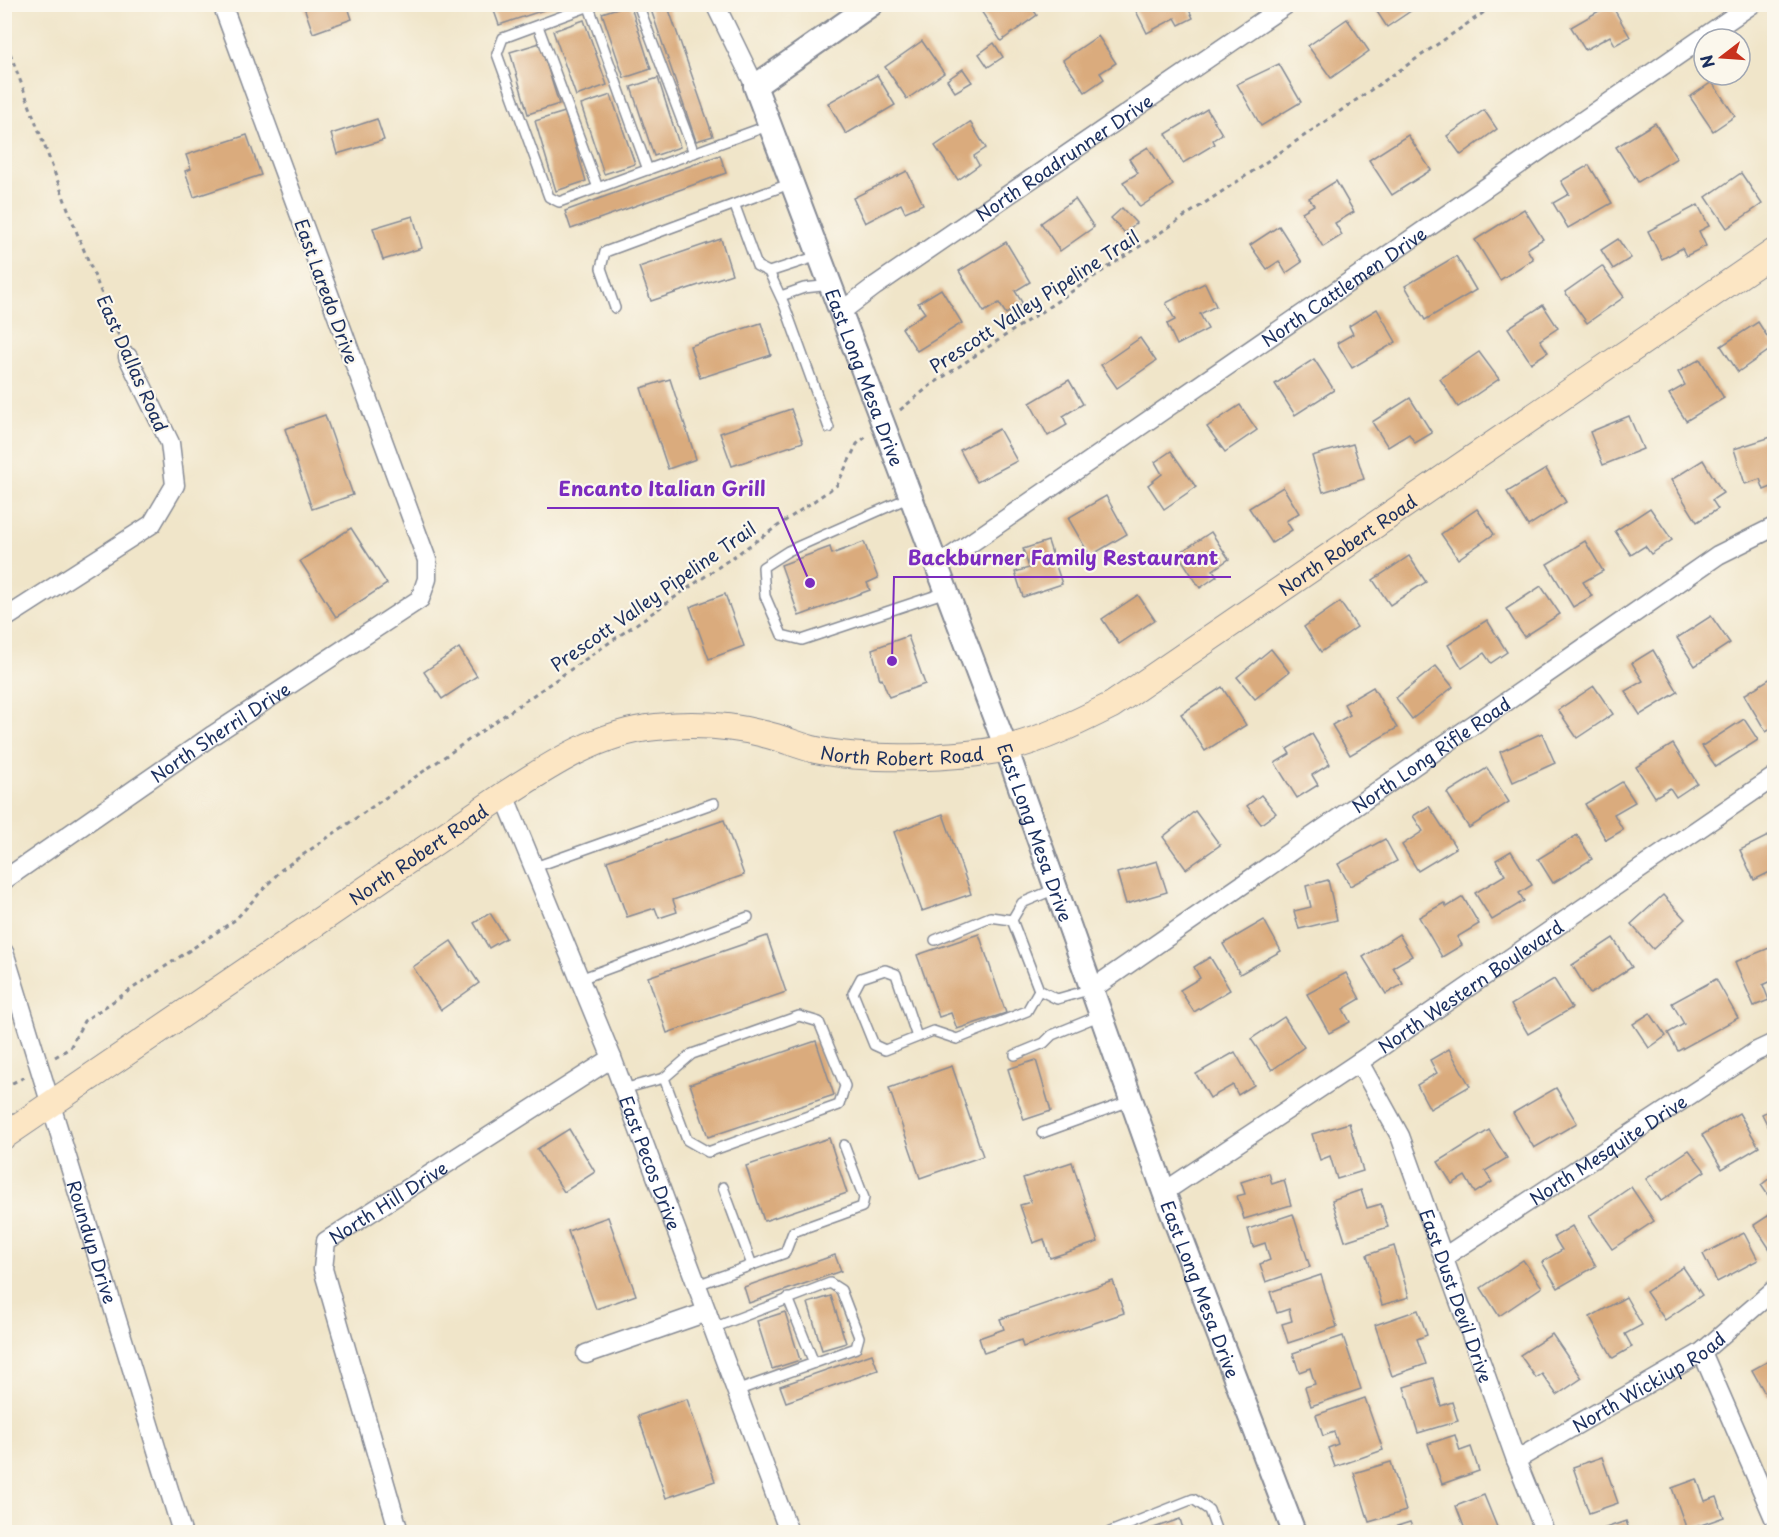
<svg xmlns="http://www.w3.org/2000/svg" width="1779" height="1537" font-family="'Playpen Sans',sans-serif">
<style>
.building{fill:#daab7d}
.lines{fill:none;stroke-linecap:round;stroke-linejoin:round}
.service-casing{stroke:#868a94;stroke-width:12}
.minor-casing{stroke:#868a94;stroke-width:21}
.tertiary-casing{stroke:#868a94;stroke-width:26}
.secondary-casing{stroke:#868a94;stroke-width:28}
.path{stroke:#868a94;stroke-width:3;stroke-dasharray:4.5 4.5;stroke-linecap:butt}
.service{stroke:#fff;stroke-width:9}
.minor{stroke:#fff;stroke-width:18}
.tertiary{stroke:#fff;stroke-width:22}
.secondary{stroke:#fce6c4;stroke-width:26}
.labels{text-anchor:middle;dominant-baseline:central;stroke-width:4.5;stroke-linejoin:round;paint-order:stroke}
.street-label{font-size:18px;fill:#1b2f5e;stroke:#fbf7ec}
.leader{fill:none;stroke:#7b2cbf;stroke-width:2}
.callout-dot{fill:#7b2cbf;stroke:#fbf7ec;stroke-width:2}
.callout-label{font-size:20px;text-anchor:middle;font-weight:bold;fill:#7b2cbf;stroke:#fbf7ec;stroke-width:4.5;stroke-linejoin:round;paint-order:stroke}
</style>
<rect width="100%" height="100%" fill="#fbf7ec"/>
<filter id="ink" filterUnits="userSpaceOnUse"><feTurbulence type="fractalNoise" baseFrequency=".0167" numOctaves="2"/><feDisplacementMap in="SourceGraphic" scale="12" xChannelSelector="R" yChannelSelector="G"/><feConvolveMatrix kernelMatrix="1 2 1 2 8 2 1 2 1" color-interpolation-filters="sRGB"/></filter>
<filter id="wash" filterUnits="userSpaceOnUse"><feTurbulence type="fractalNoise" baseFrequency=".008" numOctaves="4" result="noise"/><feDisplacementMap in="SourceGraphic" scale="24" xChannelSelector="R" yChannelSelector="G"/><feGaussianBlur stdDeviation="1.35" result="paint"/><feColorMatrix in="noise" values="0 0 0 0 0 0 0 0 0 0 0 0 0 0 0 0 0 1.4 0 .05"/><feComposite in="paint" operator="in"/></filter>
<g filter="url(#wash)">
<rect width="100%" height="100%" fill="#f0e5c9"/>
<g id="blocks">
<!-- building -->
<g class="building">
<polygon points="303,4 347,4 352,19 313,33"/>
<polygon points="495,4 559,4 559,5 499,25 492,5"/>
<polygon points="630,4 651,69 624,78 602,13"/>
<polygon points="649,4 667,4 713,136 696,141"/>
<polygon points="996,4 998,8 1003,4 1029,4 1037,15 1001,41 977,5"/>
<polygon points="1139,4 1186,4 1193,18 1179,25 1175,18 1147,33 1134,7"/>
<polygon points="1372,4 1421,4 1387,27"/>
<polygon points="1611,4 1630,37 1615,45 1610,36 1585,50 1571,27"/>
<polygon points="1347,19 1369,51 1331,78 1308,46"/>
<polygon points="584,20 607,85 576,96 553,31"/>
<polygon points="1098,36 1116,63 1100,73 1104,79 1085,92 1063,60"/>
<polygon points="922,41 944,73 907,99 885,67"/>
<polygon points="540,43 559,104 528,114 510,52"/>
<polygon points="994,43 1003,57 988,67 979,54"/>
<polygon points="1279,64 1301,102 1261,126 1237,84"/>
<polygon points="963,69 972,82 955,92 947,80"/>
<polygon points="877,75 895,105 846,134 828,103"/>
<polygon points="658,78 680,147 654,156 631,87"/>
<polygon points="1712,82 1735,116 1713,131 1690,97"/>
<polygon points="611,95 635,164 604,174 581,105"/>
<polygon points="1207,109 1222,134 1213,140 1215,144 1183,163 1166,134"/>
<polygon points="1484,110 1497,129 1461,155 1447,136"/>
<polygon points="565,112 586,181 556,191 535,121"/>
<polygon points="377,119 384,140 337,154 331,134"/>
<polygon points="970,122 986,148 974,156 979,165 958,180 935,146"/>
<polygon points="1655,123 1677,158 1638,182 1616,147"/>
<polygon points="247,135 261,175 194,197 185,171 191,169 186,155"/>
<polygon points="1408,135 1431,170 1392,195 1369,160"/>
<polygon points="1148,147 1173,185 1140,207 1123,182 1138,173 1129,159"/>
<polygon points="720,155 726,173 571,229 565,211"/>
<polygon points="1589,165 1612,203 1568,228 1553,203 1569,194 1561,181"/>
<polygon points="907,171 923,204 905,212 901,204 865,223 853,198"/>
<polygon points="1741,173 1762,204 1727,228 1706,197"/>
<polygon points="1336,181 1354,212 1335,223 1342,235 1323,247 1302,212 1314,205 1309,198"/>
<polygon points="1075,199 1094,227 1060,251 1041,223"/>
<polygon points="1698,205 1709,226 1699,231 1706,246 1686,256 1682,248 1662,259 1648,231"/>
<polygon points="1122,208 1136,223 1125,233 1111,218"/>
<polygon points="1524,209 1543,239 1527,249 1533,259 1500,280 1475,240"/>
<polygon points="413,216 422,248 383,260 373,228"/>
<polygon points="1279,226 1302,262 1286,273 1279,261 1267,269 1250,245"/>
<polygon points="721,239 732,274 651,301 639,267"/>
<polygon points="1618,239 1631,258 1613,269 1601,250"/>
<polygon points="1006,242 1030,282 1015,291 1023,304 1006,314 999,303 984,312 959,271"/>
<polygon points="1456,256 1476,290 1425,320 1405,286"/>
<polygon points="1602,266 1624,297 1587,323 1565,292"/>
<polygon points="1205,283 1216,306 1200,314 1208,329 1177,345 1167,324 1175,320 1166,303"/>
<polygon points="941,289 962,323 917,351 902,328 925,313 918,303"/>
<polygon points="1543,305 1558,328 1540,340 1548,352 1531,363 1508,328"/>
<polygon points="1377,309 1396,342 1352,368 1337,343 1353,334 1349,326"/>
<polygon points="1758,322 1774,347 1738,372 1721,346"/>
<polygon points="761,323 771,355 700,378 690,346"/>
<polygon points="1140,338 1156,361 1117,388 1101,365"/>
<polygon points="1479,352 1499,379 1458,407 1440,379"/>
<polygon points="1314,359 1334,390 1295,415 1275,384"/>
<polygon points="1700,359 1724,398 1686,421 1669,394 1685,385 1678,372"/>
<polygon points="670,379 696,459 668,469 641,388"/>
<polygon points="1069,380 1083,404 1063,416 1067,425 1048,436 1030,403"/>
<polygon points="1410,398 1432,433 1415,443 1409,434 1388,447 1372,422"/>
<polygon points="1240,405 1257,430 1225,452 1207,427"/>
<polygon points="791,409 803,442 732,466 720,433"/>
<polygon points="325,415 353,495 312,509 285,429"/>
<polygon points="1629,416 1643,449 1603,465 1590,432"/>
<polygon points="999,429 1017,461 977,482 960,450"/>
<polygon points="1774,436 1774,486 1764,490 1760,479 1745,484 1734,449"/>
<polygon points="1353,444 1364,479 1323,492 1312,456"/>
<polygon points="1171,451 1196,487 1164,509 1148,485 1162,474 1155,462"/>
<polygon points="1703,460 1723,493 1712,500 1718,509 1697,522 1671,480"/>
<polygon points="1546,469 1566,502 1528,526 1507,492"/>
<polygon points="1283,487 1299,513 1286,521 1292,530 1272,543 1249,508"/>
<polygon points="1106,496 1127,534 1090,556 1068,518"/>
<polygon points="1650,508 1672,540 1651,554 1645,546 1631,555 1615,531"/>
<polygon points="1477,509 1494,534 1458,559 1441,534"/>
<polygon points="351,528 387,584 336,617 300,561"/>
<polygon points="1211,532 1229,559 1213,570 1217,576 1200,588 1178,554"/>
<polygon points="1048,541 1062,584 1023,597 1015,572 1029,568 1023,549"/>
<polygon points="1585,541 1603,571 1583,582 1592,596 1573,607 1547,564"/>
<polygon points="864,542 878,578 867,583 870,590 799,616 781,565 830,547 832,554"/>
<polygon points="1409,556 1426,582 1390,605 1373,580"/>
<polygon points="1541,586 1560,614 1524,637 1506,609"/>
<polygon points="725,594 744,646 709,659 690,607"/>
<polygon points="1138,595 1155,620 1119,644 1102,619"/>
<polygon points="1340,602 1357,627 1321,652 1304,627"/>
<polygon points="1711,616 1730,643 1695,666 1677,638"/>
<polygon points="1487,620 1507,652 1491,663 1484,653 1462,668 1448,645"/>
<polygon points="908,636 925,684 889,697 882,679 880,680 872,649"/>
<polygon points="459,648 477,676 442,699 424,672"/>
<polygon points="1271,649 1289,672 1255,699 1237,677"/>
<polygon points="1653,650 1678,692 1640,715 1625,691 1643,681 1632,663"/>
<polygon points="1436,666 1453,687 1412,719 1396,698"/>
<polygon points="1774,676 1774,727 1766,732 1744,695"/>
<polygon points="1594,686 1613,714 1577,738 1558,710"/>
<polygon points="1222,687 1246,725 1205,751 1181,714"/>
<polygon points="1373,687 1397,728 1350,755 1332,725 1350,715 1344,704"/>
<polygon points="1744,719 1758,740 1716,767 1702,746"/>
<polygon points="1542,733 1555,763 1513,782 1500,752"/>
<polygon points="1312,734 1330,764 1312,775 1318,785 1297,798 1275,763 1290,754 1287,749"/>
<polygon points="1673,744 1697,783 1676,797 1670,788 1655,797 1636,767"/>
<polygon points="1487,768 1509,802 1469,828 1447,793"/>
<polygon points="1622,782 1635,802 1614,814 1623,830 1606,840 1585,804"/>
<polygon points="1261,795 1276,813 1261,824 1247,806"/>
<polygon points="1429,806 1456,848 1418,871 1402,845 1423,831 1413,816"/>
<polygon points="1195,811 1220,845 1186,869 1163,837"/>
<polygon points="943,814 971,894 922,911 894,832"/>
<polygon points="724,820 744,875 673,900 677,912 659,918 655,908 627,917 607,861"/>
<polygon points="1774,833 1774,870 1754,880 1740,850"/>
<polygon points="1577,835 1592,859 1553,883 1538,859"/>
<polygon points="1385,839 1397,861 1350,886 1338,864"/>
<polygon points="1511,851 1532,885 1519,893 1524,901 1492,920 1475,893 1505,875 1496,860"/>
<polygon points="1157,861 1167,892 1126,904 1117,873"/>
<polygon points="1328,880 1337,920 1299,929 1294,911 1311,907 1306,886"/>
<polygon points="1663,895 1685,919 1653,949 1631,924"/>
<polygon points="1463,897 1479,924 1457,937 1462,945 1442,957 1419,917 1444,903 1447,907"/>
<polygon points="490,913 506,938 489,948 474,923"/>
<polygon points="1264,920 1281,951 1240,974 1223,944"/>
<polygon points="979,934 1006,1013 957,1029 951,1013 939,1017 917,955"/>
<polygon points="1399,934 1412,956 1393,967 1403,984 1386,994 1363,957"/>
<polygon points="767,936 786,992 667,1033 648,977"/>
<polygon points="1613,938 1632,967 1590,994 1572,965"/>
<polygon points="451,941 479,983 441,1010 413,967"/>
<polygon points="1774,946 1774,980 1763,985 1769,1000 1754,1006 1735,962"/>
<polygon points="1210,957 1230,990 1194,1012 1180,990 1200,978 1194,967"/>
<polygon points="1346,973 1360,999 1343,1009 1350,1022 1329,1033 1307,994"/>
<polygon points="1554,979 1572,1008 1528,1034 1511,1005"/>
<polygon points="1716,979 1738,1018 1678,1051 1668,1033 1684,1024 1672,1003"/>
<polygon points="1650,1013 1666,1036 1649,1048 1633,1024"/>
<polygon points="1284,1017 1304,1047 1272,1070 1251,1039"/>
<polygon points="816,1041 834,1095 708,1137 690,1084"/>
<polygon points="1449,1049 1470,1086 1430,1109 1417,1085 1437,1073 1430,1060"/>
<polygon points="1235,1052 1254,1085 1238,1095 1233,1085 1210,1098 1196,1074"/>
<polygon points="1036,1060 1051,1111 1024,1120 1008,1069"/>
<polygon points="952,1066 983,1156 920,1178 889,1088"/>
<polygon points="1556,1088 1577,1123 1534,1148 1513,1113"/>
<polygon points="1774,1108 1774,1138 1762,1114"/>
<polygon points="1739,1113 1759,1147 1722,1169 1702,1135"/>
<polygon points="1349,1123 1363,1171 1337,1179 1330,1156 1320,1160 1312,1134"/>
<polygon points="569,1129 595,1172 564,1192 537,1149"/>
<polygon points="1489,1130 1507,1158 1485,1171 1492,1182 1475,1193 1465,1176 1452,1184 1438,1162"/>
<polygon points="829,1138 847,1193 764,1221 746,1166"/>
<polygon points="1689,1150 1705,1171 1661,1201 1646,1179"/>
<polygon points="1072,1162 1098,1242 1050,1258 1044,1239 1033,1243 1020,1205 1031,1202 1023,1178"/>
<polygon points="1269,1173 1272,1184 1284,1180 1291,1205 1244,1219 1237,1196 1245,1194 1241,1182"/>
<polygon points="1774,1175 1774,1204 1761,1185"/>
<polygon points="1631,1187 1654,1221 1612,1249 1589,1216"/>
<polygon points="1361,1190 1367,1208 1381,1204 1388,1227 1345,1241 1332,1200"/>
<polygon points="1774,1212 1774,1249 1771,1251 1754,1225"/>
<polygon points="1293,1214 1310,1267 1266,1282 1260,1264 1270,1260 1265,1243 1253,1247 1248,1229"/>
<polygon points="608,1217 636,1295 596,1309 568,1231"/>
<polygon points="1572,1226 1596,1266 1558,1288 1542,1262 1562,1250 1554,1237"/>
<polygon points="1744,1233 1758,1260 1717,1282 1703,1254"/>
<polygon points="1394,1246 1409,1297 1382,1305 1367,1255"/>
<polygon points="835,1255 841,1271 749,1303 744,1287"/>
<polygon points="1523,1260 1542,1287 1499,1316 1481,1288"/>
<polygon points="1683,1267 1702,1295 1665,1320 1646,1292"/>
<polygon points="1321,1275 1337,1327 1288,1343 1282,1324 1292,1321 1289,1309 1277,1313 1270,1292"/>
<polygon points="1113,1281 1124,1313 1023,1347 1021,1340 984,1353 979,1338 1004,1329 1000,1319"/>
<polygon points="831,1296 846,1343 822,1350 808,1303"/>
<polygon points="1626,1297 1642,1325 1625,1334 1632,1347 1613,1358 1590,1317"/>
<polygon points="1418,1310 1427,1335 1417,1339 1426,1364 1392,1376 1375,1325"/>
<polygon points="785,1312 800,1360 772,1369 757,1321"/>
<polygon points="1552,1334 1582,1378 1557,1395 1542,1374 1536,1378 1520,1355"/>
<polygon points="1343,1336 1361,1389 1311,1406 1305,1387 1315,1384 1310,1368 1299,1372 1293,1353"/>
<polygon points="872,1354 878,1370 786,1402 780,1386"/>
<polygon points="1774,1358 1774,1394 1767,1397 1752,1370"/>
<polygon points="1433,1378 1441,1406 1452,1402 1458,1421 1418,1433 1404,1387"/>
<polygon points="1365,1398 1383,1450 1335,1467 1328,1448 1338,1444 1334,1432 1323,1436 1316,1415"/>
<polygon points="687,1399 715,1481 666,1498 638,1416"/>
<polygon points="1455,1435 1460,1451 1471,1447 1479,1471 1442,1484 1428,1444"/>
<polygon points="1602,1457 1618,1503 1589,1513 1573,1467"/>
<polygon points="1391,1462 1406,1511 1369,1522 1354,1473"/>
<polygon points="1697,1479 1705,1501 1717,1497 1724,1517 1687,1530 1672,1488"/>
<polygon points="1484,1495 1499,1532 1466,1532 1456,1506"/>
<polygon points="1180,1519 1184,1532 1142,1532"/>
<polygon points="1626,1521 1630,1532 1594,1532"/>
<polygon points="1410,1522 1414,1532 1378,1532"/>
</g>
</g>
</g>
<g filter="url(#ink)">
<use href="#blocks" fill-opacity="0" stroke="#868a94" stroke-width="1.5"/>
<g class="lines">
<!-- service casing -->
<g class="service-casing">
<g id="service">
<polyline points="595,4 503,38 497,54 549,197 559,202 770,125"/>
<polyline points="638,4 694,153"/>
<polyline points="589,7 648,170"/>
<polyline points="538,26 598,188"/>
<polyline points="735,206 757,266 769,272 818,256"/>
<polyline points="769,272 784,304 829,428"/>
<polyline points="781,296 804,288 831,285"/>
<polyline points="615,308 601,268 605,252 792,183"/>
<polyline points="910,497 788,551 763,567 765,596 782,635 802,640 946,592"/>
<polyline points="535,867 714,803"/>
<polyline points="1055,889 1022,903 1012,920 1039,990 1057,999 1092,989"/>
<polyline points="935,940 990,917 1012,920"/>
<polyline points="580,979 748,917"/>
<polyline points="917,1037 896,974 885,970 861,978 853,993 874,1045 885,1050 933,1031 957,1039 1027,1011 1039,990"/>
<polyline points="1015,1055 1044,1043 1052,1035 1101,1015"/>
<polyline points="623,1089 664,1078 692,1054 799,1016 819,1022 845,1086 839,1105 708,1152 687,1140 664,1078"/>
<polyline points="1042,1133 1130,1101"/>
<polyline points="723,1187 752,1265"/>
<polyline points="697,1285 785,1253 793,1232 862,1207 864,1198 844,1145"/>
<polyline points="788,1298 814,1363"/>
<polyline points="713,1328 830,1283 841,1290 859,1337 856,1348 736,1391"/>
<polyline points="1110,1532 1193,1499 1209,1510 1217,1532"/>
</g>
</g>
<!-- minor casing -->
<g class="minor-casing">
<g id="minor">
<polyline points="715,4 755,86"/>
<path id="s1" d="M842,311L875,286L1287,4"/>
<path id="s2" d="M936,567L1752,4"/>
<polyline points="4,619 152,524 175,485 170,443 128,357"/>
<path id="s3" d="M504,795L612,1058L789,1532"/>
<path id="s4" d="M4,880L213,735L420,599L427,579V560L222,4"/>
<path id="s5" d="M4,952L182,1532"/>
<path id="s6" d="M1092,989L1718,555L1774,527"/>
<path id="s7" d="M1359,1062L1400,1136L1516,1460L1545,1532"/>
<path id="s8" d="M1164,1192L1359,1062L1774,777"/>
<path id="s9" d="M1444,1257L1755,1052L1774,1043"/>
<polyline points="1702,1352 1774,1518"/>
<polyline points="586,1354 707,1312"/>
<path id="s10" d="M1516,1460L1702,1352L1774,1290"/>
<path id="s11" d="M399,1532L323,1269L326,1241L612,1058"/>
</g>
</g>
<!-- tertiary casing -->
<g class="tertiary-casing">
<g id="tertiary">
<path id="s12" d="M872,4L755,86L1006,748L1164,1192L1294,1532"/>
</g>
</g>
<!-- secondary casing -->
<g class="secondary-casing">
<g id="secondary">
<path id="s13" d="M4,1136L504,795C550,765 600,732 656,727C693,723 729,725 764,734C782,738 799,746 816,750C867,761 956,759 1007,748C1044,739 1078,722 1112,705L1774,252"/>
</g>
</g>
<!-- path -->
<g class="path">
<polyline points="4,37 77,233 121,341"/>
<polyline points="900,410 931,385 1250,173 1496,4"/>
<polyline points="55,1057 70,1048 84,1021 235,920 281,870 837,485 857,444 867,436"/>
<polyline points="4,1087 25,1077"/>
</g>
<!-- service -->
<use href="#service" class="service"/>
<!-- minor -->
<use href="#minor" class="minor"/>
<!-- tertiary -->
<use href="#tertiary" class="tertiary"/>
<!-- secondary -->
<use href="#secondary" class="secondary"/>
</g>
</g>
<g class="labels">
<!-- street labels -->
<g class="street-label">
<text stroke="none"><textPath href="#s1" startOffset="270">North Roadrunner Drive</textPath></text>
<text stroke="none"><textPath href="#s2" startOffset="495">North Cattlemen Drive</textPath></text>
<text transform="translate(327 291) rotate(70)">East Laredo Drive</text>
<text transform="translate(1034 301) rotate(-33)">Prescott Valley Pipeline Trail</text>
<text transform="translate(133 363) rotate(66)">East Dallas Road</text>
<text stroke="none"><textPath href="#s12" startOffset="454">East Long Mesa Drive</textPath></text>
<text stroke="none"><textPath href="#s13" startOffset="1527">North Robert Road</textPath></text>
<text transform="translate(653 596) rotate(-35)">Prescott Valley Pipeline Trail</text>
<text stroke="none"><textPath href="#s4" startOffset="262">North Sherril Drive</textPath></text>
<text stroke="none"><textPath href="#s13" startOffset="1023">North Robert Road</textPath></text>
<text stroke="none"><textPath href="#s6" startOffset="412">North Long Rifle Road</textPath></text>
<text stroke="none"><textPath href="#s12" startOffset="940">East Long Mesa Drive</textPath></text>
<text stroke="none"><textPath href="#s13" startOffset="501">North Robert Road</textPath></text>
<text stroke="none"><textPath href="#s8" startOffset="369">North Western Boulevard</textPath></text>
<text stroke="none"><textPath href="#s9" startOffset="196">North Mesquite Drive</textPath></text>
<text stroke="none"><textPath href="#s3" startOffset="396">East Pecos Drive</textPath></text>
<text stroke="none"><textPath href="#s11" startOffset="375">North Hill Drive</textPath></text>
<text stroke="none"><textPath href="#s5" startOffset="303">Roundup Drive</textPath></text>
<text stroke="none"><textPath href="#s12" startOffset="1426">East Long Mesa Drive</textPath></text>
<text stroke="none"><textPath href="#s7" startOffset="254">East Dust Devil Drive</textPath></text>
<text stroke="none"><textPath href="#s10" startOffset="154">North Wickiup Road</textPath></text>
</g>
</g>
<!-- callouts -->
<path class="leader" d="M810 583L778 508H547M892 661L894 577H1231"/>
<g class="callout-dot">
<circle cx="810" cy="583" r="6"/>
<circle cx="892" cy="661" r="6"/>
</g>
<g class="callout-label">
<text x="662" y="496">Encanto Italian Grill</text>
<text x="1063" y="565">Backburner Family Restaurant</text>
</g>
<!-- margin -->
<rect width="1779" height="1537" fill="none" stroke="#fbf7ec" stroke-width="24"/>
<!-- north arrow -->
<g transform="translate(1722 57) rotate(253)"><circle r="28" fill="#fbf7ec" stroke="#a1a7b3" stroke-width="1.5"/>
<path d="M0-4.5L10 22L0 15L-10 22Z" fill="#c8321e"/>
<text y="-9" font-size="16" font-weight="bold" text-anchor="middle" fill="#1b2f5e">N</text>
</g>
</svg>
